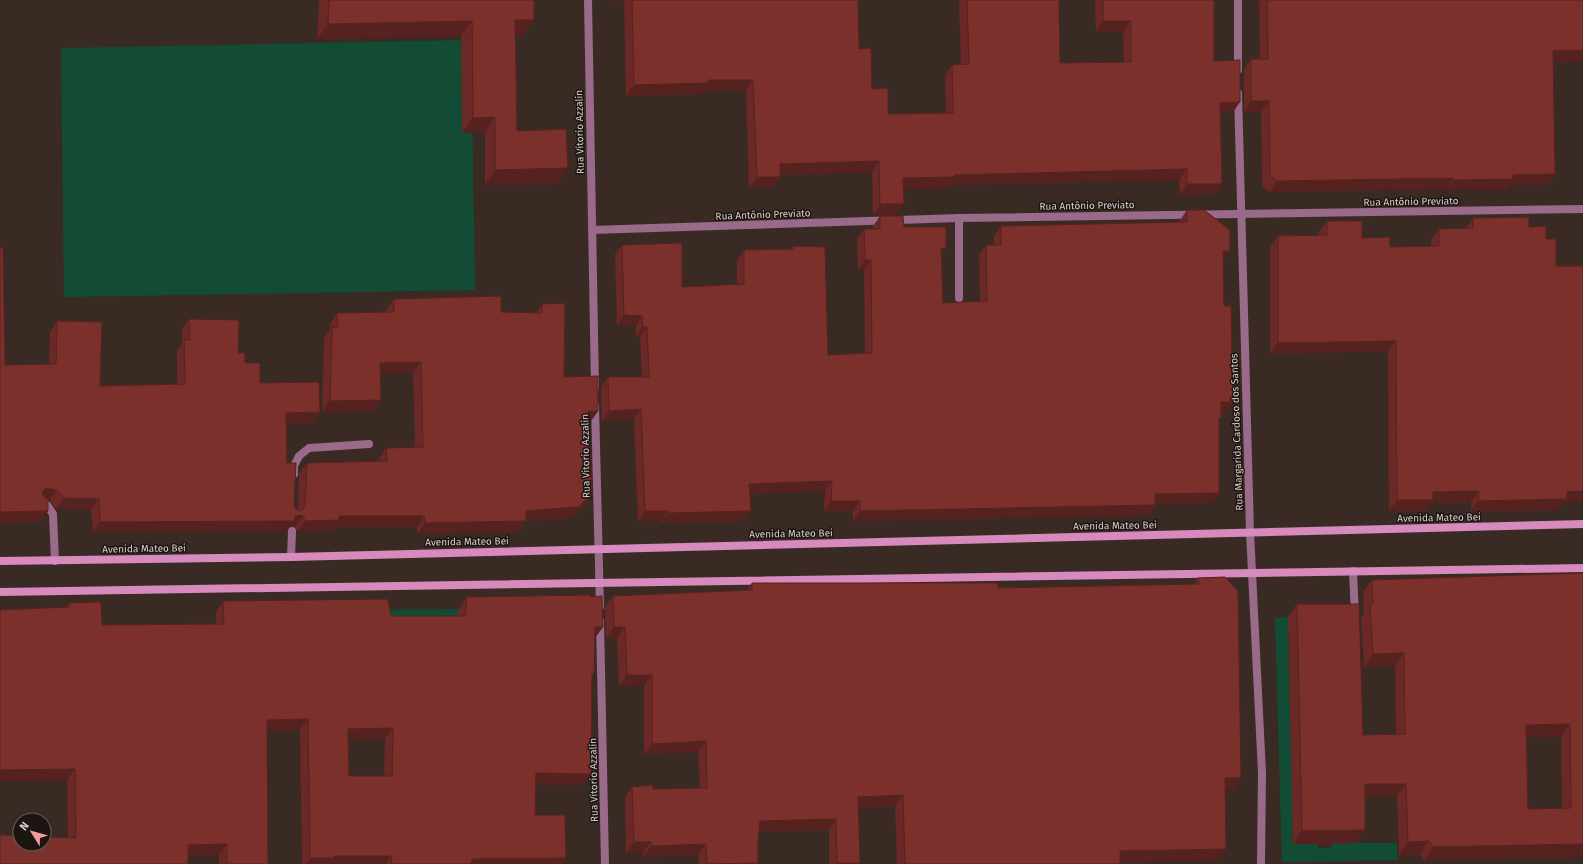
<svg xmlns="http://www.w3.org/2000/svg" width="1583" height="864" font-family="'Fira Sans',sans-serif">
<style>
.green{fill:#134c34}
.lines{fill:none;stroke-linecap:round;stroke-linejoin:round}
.lane{stroke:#996a8a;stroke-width:8}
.street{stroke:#996a8a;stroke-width:8}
.secondary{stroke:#d68abe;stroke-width:8}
.wall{fill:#6a2926;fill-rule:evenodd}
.shaded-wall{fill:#56221f}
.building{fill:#7b302c;stroke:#56221f;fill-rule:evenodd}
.labels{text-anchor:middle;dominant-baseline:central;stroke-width:3;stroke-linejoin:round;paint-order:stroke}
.street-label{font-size:10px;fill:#d9cfcb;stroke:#1c1512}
</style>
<rect width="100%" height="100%" fill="#392b24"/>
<!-- green -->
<g class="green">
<polygon points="471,40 475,290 64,297 61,48"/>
<polygon points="459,609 460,627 393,627 381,610"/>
<polygon points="1288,617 1293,844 1318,844 1318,848 1331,848 1332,843 1397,843 1398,860 1282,862 1275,618"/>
</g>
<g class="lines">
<!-- lane -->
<g class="lane">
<polyline points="959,218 959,298"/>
<polyline points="294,474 294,466 299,456 309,448 369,444"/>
<polyline points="40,504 47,505 53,514 55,561"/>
<polyline points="291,557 292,531"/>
<polyline points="1353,571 1355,615"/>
</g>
<!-- street -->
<g class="street">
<polyline points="588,0 595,387"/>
<polyline points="1238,0 1238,70"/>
<polyline points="1238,93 1250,532 1262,773 1261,864"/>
<polyline points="592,230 959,218 1583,209"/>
<polyline points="595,405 600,607"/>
<polyline points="600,621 605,864"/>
</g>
<!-- secondary -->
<g class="secondary">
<polyline points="0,561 291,557 1583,524"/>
<polyline points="0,592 1583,568"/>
</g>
</g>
<!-- wall -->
<g class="wall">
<polygon points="319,0 534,0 523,35 516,35 517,131 557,184 485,185 485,133 462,133 461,36 317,39"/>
<polygon points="610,0 858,0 859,49 872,89 888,114 946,113 945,75 952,65 961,64 959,0 1059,0 1060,63 1124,62 1123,32 1096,32 1095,0 1214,0 1214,61 1233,112 1221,113 1222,184 1215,194 1180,195 1179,180 949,185 947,188 903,189 896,215 873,215 872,172 780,175 780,177 772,188 749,188 746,90 703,91 701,94 626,96 624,1 610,1"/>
<polygon points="1259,0 1583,0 1583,61 1553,62 1555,174 1547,185 1509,185 1506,190 1446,190 1446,189 1270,192 1262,186 1261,112 1244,112 1244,70 1251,59 1260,59"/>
<polygon points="1187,210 1223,261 1224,306 1233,402 1226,411 1221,412 1219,421 1212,503 1155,504 1155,505 1148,515 853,521 853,511 824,511 825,491 749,494 751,511 744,521 661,523 661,521 638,521 634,419 602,421 601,387 608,377 642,377 640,337 636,337 636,326 617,325 615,254 622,245 682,287 737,285 737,260 744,250 791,249 793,246 828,355 865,353 864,270 858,270 857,239 864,229 873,229 873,226 880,216 946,248 942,254 943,303 980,302 979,255 986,245 994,245 994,236 1001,226 1180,222 1180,220"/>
<polygon points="1473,218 1529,227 1546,239 1556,266 1583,266 1583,497 1580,502 1564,502 1559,510 1471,511 1471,502 1431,503 1425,511 1389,511 1388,351 1270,354 1270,247 1278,236 1319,235 1319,232 1327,221 1362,238 1390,247 1431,246 1431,240 1439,229 1466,228"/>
<polygon points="0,247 5,365 49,364 50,332 57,321 100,386 177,384 177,351 182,344 182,330 189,319 238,353 260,383 320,412 313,423 287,423 287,463 294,505 295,508 298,510 299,473 307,463 379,461 379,459 386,448 415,447 413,373 380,373 374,411 322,412 324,338 330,330 330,324 337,313 386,312 386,310 394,299 501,312 536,313 542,304 564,377 598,411 591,421 588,422 589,453 592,494 585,505 570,518 526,521 518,532 417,534 417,527 334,527 332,531 297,531 295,527 292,526 290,527 286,531 93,532 91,510 56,509 50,500 48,500 40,522 0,523"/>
<path d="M1583,573V857L1424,860L1420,854L1399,855L1397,796L1365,797V830L1356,843L1293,844L1288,617L1297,604L1363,735H1396L1395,666L1364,667L1361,617L1364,613L1363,592L1372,580ZM1527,737H1561L1562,808L1528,809Z"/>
<polygon points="1198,578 1241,778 1233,789 1225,789 1219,860 1120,862 1120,864 897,864 895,806 859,807 859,864 829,864 829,830 759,832 758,841 758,864 699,864 698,855 643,857 643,853 626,853 625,798 632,787 653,789 700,788 698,752 644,754 644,685 619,686 617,638 606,638 605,607 613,596 747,590 752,583 998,588 1194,584"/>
<path d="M467,597L595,638L592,677L591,774L583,785H535V815L562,864H302L300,730L267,731L268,864H219V855L68,837L67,780L0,781V610L66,607L69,603L102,625L216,624V612L223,601L391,616H458L459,609ZM385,739L384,776H349L348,740Z"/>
</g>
<!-- shaded-wall -->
<g class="shaded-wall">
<polygon points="611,0 625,0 624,1 610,1"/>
<polygon points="515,20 534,20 523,35 505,35"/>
<polygon points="472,21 461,36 317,39 328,24"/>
<polygon points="1103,21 1131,21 1123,32 1096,32"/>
<polygon points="1583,50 1583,61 1545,62 1553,51"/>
<polygon points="708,80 753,80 746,90 703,91 701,94 626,96 634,85"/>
<polygon points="1251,101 1269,101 1261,112 1244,112"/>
<polygon points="1240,102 1233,112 1213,114 1220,103"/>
<polygon points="495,117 485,133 462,133 473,118"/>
<polygon points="879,161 872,172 772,175 780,164"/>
<polygon points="568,168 557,184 485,185 495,170"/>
<polygon points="1187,169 1179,180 949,185 947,188 895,189 903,178 955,175"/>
<polygon points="1555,174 1547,185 1509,185 1506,190 1446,190 1453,180 1513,175"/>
<polygon points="757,177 780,177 772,188 749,188"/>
<polygon points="1453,178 1446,189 1270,192 1277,181"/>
<polygon points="1187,184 1222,184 1215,194 1180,195"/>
<polygon points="880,204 904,204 896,215 873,215"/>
<polygon points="941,248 946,248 939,258"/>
<polygon points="1223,251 1230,251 1224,261"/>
<polygon points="865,260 871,260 864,270 858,270"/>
<polygon points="624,315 642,316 636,326 617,325"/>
<polygon points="643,327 647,327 640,337 636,337"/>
<polygon points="1396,341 1388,351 1270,354 1278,343"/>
<polygon points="421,362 413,373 373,373 380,363"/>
<polygon points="381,400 374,411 322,412 330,401"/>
<polygon points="1221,402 1233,402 1226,411 1214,412"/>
<polygon points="641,409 634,419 602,421 609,411"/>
<polygon points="588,411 598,411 591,421 580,422"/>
<polygon points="320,412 313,423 279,424 286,413"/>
<polygon points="832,481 825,491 742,494 749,484"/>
<polygon points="46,488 57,490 50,500 38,499 35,504"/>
<polygon points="1583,489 1583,497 1580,502 1564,502 1559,510 1471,511 1478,501 1567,492"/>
<polygon points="1479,491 1471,502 1431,503 1425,511 1389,511 1397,500 1433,492"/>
<polygon points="1219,493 1212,503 1148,504 1155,494"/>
<polygon points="592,494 585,505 570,518 526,521 518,532 417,534 425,523 526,511"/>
<polygon points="64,498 99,499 91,510 56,509"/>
<polygon points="831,501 860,501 853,511 824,511"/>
<polygon points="1155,505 1148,515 853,521 860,511"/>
<polygon points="48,511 40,522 0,523 0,512"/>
<polygon points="645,511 668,511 661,521 638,521"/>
<polygon points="751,511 744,521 661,523 668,513"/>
<polygon points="299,515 303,516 295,527 292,526 290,527 286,531 93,532 100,522 295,517"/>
<polygon points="339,516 424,516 417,527 334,527 332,531 297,531 305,521"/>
<polygon points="595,627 603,627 595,638"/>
<polygon points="614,627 625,627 617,638 606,638"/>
<polygon points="1404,653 1395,666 1364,667 1373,654"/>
<polygon points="627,675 652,675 644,685 619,686"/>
<polygon points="308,719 300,730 259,732 267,720"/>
<polygon points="1570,724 1561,737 1517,738 1526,725"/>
<polygon points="393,728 385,739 340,740 348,729"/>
<polygon points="706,741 698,752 644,754 652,744"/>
<polygon points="75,769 67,780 0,781 0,770"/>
<polygon points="536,773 591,774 583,785 528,785"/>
<polygon points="1225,778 1241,778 1233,789 1217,789"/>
<polygon points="1365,784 1406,784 1397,796 1356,797"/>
<polygon points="903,795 895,806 851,808 858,797"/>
<polygon points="836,819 829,830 753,832 760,821"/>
<polygon points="1365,830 1356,843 1293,844 1302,831"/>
<polygon points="1429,841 1420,854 1399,855 1408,842"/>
<polygon points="634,842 651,842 643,853 626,853"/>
<polygon points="227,844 219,855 180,856 188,845"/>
<polygon points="706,844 698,855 643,857 651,846"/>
<polygon points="1583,844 1583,857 1424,860 1433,847"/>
<polygon points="1226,849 1219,860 1112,862 1120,851"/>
<polygon points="334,856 391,856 386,864 306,864 310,858"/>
<polygon points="566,858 562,864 468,864 472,859"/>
<polygon points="837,863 860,863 859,864 836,864"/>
</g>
<!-- building -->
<g class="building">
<polygon points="329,0 534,0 534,20 515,20 517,131 566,129 568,168 495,170 495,117 473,118 472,21 328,24"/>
<polygon points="632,0 858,0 859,49 871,48 872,89 888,88 888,114 953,113 952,65 969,64 967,0 1059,0 1060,63 1131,62 1131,21 1103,21 1103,0 1214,0 1214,61 1240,60 1240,102 1220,103 1222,184 1187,184 1187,169 955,175 955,177 903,178 904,204 880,204 879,161 780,164 780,177 757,177 753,80 708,80 708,83 634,85"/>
<polygon points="1267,0 1583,0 1583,50 1553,51 1555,174 1513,175 1513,179 1453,180 1453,178 1277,181 1270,175 1269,101 1251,101 1251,59 1268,59"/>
<polygon points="1187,210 1204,210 1230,230 1230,251 1223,251 1224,306 1231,306 1233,402 1221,402 1221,418 1219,418 1219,493 1155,494 1155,505 860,511 860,501 831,501 832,481 749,484 751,511 668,513 668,511 645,511 641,409 609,411 608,377 649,377 647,327 643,327 642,316 624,315 622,245 682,243 682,287 744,284 744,250 793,249 793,246 825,247 828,355 872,353 871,260 865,260 864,229 880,229 880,216 903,216 904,227 946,227 946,248 941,248 943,303 987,301 986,245 1001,245 1001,226 1187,222"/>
<polygon points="1529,217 1529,227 1546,226 1546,239 1556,239 1556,266 1583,266 1583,491 1567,492 1567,499 1478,501 1479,491 1433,492 1433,500 1397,500 1396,341 1278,343 1278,236 1327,235 1327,221 1362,221 1362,238 1390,237 1390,247 1439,246 1439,229 1473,228 1473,218"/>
<polygon points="0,247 3,247 5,365 56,364 57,321 102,322 100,386 185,384 184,340 190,340 189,319 239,320 238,353 245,353 245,363 260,363 260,383 319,382 320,412 286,413 287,463 296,463 294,505 295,508 299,511 302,510 305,506 307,463 387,461 386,448 423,447 421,362 380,363 381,400 330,401 332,327 338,327 337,313 394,312 394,299 501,296 501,312 542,313 542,304 565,303 564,377 598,376 598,411 588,411 589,453 591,453 592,494 578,507 526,511 526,521 425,523 424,516 339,516 339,520 305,521 303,516 299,515 295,517 294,521 100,522 99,499 64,498 57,490 46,488 42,493 44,497 48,499 48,511 0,512"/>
<path d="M1583,573V844L1433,847L1429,841L1408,842L1406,784H1365V830L1302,831L1297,604H1359L1363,735L1405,734L1404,653L1373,654L1370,604H1373L1372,580ZM1570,724L1571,808L1528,809L1526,725Z"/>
<polygon points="1225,577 1238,591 1241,778 1225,778 1226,849 1120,851 1120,864 905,864 903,795 858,797 860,863 837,863 836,819 760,821 758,841 758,863 707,864 706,844 651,846 651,842 634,842 632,787 653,785 653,789 707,788 706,741 652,744 652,675 627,675 625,627 614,627 613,596 752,590 752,583 998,583 998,588 1199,584 1198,578"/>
<path d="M591,595V597L602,596L603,627H595L594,674H592L591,774L536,773L535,815H565L566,858L472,859L471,864H392L391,856H334V858H310L308,719L267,720L268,864H227V844L188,845V864H0V835L20,836V844H44V837L76,838L75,769L0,770V610L69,607V603L101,602L102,625L224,624L223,601L388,599L391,616H465L467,597ZM393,728L392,776H349L348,729Z"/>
</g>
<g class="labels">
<!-- street labels -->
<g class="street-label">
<text transform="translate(580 132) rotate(-91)">Rua Vitorio Azzalin</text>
<text transform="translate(1411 202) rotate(-1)">Rua Antônio Previato</text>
<text transform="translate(1087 206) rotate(-1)">Rua Antônio Previato</text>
<text transform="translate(763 215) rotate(-2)">Rua Antônio Previato</text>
<text transform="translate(1237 432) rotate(-92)">Rua Margarida Cardoso dos Santos</text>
<text transform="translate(586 456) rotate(-91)">Rua Vitorio Azzalin</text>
<text transform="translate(1439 518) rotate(-1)">Avenida Mateo Bei</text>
<text transform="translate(1115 526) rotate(-1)">Avenida Mateo Bei</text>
<text transform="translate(791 534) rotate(-1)">Avenida Mateo Bei</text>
<text transform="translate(467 542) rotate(-1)">Avenida Mateo Bei</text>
<text transform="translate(144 549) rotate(-1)">Avenida Mateo Bei</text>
<text transform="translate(594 780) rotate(-91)">Rua Vitorio Azzalin</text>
</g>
</g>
<!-- north arrow -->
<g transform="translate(32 832) rotate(307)"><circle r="19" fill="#1c1512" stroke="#685f5c"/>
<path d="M0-3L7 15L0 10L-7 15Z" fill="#f59b99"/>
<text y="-6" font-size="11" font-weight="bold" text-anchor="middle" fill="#d9cfcb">N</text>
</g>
</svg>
